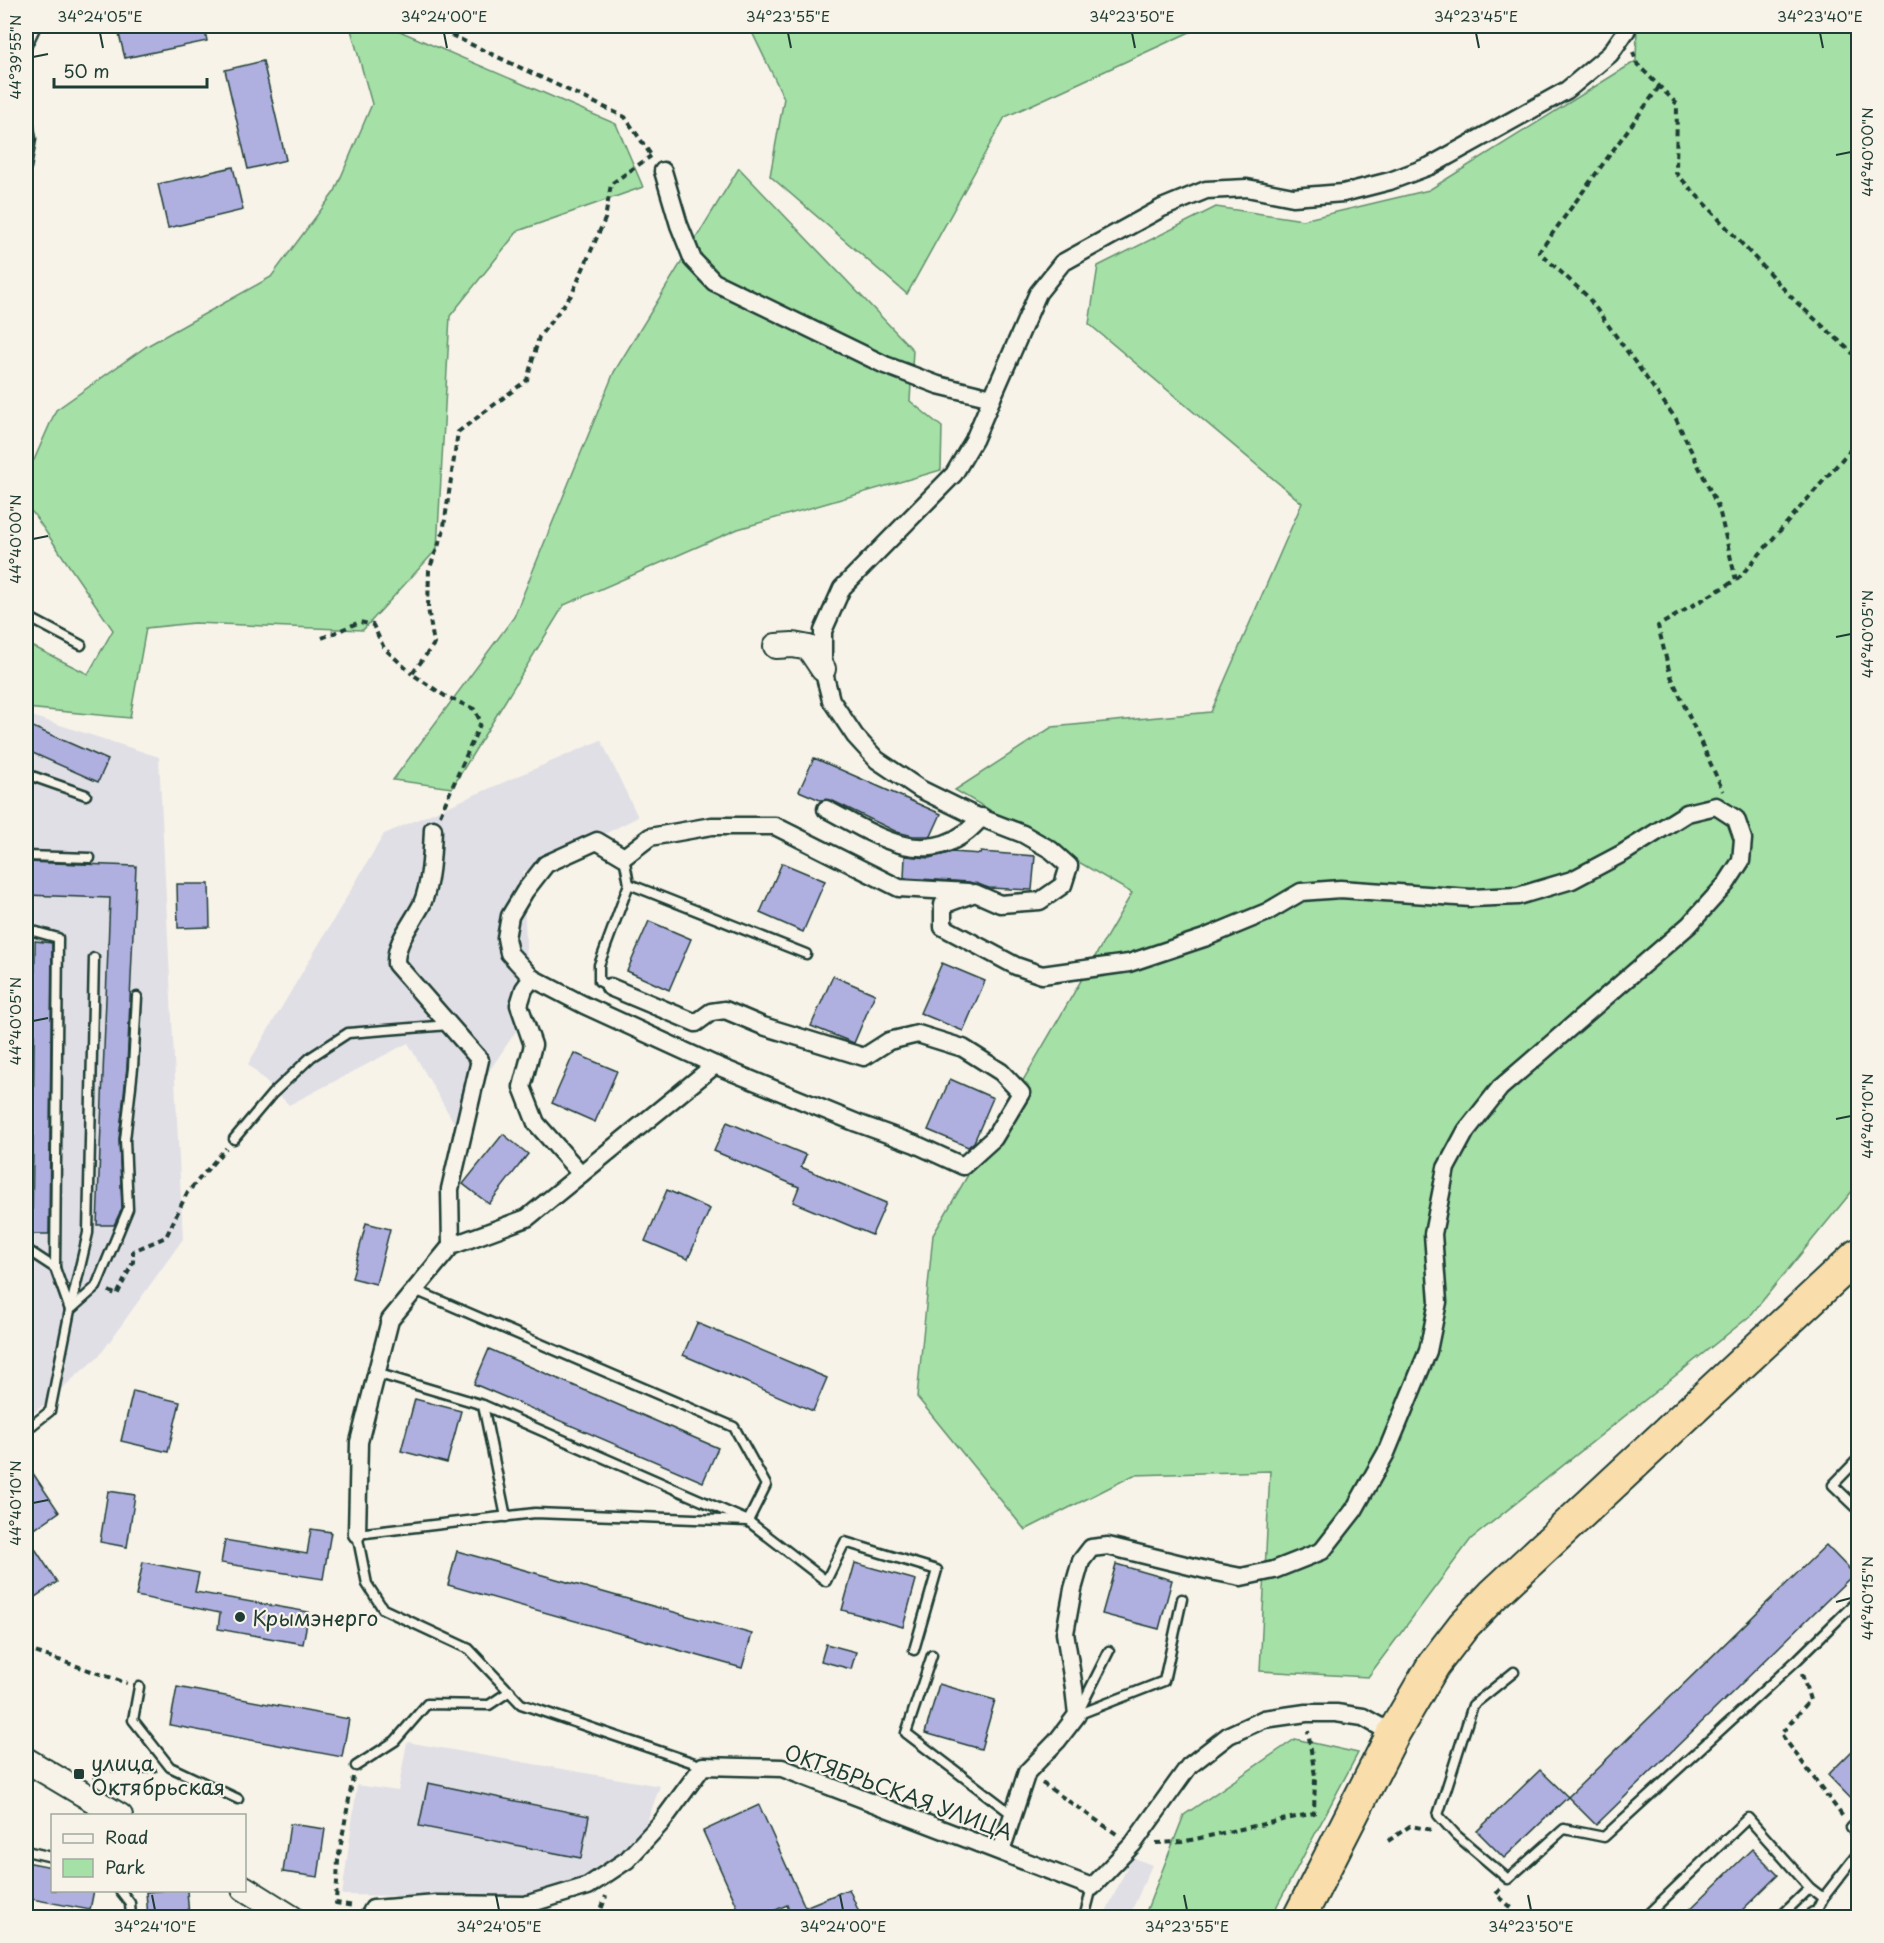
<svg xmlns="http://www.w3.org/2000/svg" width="1884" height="1943" font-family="'Playpen Sans',sans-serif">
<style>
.built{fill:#e1dfe6}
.green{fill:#a5e0a6;stroke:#628e6d;stroke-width:1.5}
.building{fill:#afafe0;stroke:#1f3d34;stroke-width:1.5}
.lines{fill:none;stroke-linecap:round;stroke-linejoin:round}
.lane-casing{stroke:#1f3d34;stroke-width:13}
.street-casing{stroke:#1f3d34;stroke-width:21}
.secondary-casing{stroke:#1f3d34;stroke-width:28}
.highway-casing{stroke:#1f3d34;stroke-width:36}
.path{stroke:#1f3d34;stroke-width:4;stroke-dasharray:6 4.5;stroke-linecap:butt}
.lane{stroke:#f7f3e8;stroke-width:8}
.street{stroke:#f7f3e8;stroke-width:16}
.secondary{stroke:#f7f3e8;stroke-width:24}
.highway{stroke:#f9ddab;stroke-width:32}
.ticks{fill:none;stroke:#1f3d34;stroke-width:2}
.poi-dot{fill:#1f3d34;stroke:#f7f3e8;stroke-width:2}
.labels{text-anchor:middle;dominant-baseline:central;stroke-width:4.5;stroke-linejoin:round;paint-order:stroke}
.poi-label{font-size:21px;fill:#1f3d34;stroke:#f7f3e8;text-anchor:start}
.street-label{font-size:21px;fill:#1f3d34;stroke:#f7f3e8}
.neatline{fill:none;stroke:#1f3d34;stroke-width:2}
.ticks-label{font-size:15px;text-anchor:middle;fill:#1f3d34}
</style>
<rect width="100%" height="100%" fill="#f7f3e8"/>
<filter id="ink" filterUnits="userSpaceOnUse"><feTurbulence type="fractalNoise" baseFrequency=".0167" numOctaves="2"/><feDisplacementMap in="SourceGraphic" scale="12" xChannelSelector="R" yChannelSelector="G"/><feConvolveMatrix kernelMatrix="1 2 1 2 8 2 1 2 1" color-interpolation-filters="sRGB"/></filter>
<g filter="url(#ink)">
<!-- built -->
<g class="built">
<polygon points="26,714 159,757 183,1239 100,1355 26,1420"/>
<polygon points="601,740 638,817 546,864 523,872 529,1012 454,1123 408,1043 289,1105 248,1064 384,834"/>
<polygon points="407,1742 660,1786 642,1836 588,1880 521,1898 342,1895 357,1785 398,1791"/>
<polygon points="1132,1857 1152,1865 1129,1917 1103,1918"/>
</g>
<!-- green -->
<g class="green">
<polygon points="350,26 388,26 616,124 643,187 518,231 450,316 437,549 363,630 194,623 146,628 130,718 26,708 26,643 88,674 113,630 33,513 26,507 26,461 34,460 56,410 147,346 271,277 335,191 372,104"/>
<polygon points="749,26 1203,26 1005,117 907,294 770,176 784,98"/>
<polygon points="1637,26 1858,26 1858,1184 1750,1316 1471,1539 1368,1677 1260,1671 1270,1471 1134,1475 1025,1530 917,1397 933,1235 1132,893 955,790 1052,727 1211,712 1302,503 1089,324 1098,266 1216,207 1303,220 1429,190 1636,61"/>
<polygon points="739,168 913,350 910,401 942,427 941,470 738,529 564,605 452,788 393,780 514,617 614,372"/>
<polygon points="1295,1739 1358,1753 1271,1917 1144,1917 1184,1815"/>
</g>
<!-- building -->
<g class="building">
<polygon points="117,26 204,26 207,41 125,58"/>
<polygon points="263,61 286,160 248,169 225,70"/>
<polygon points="233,167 243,210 168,228 158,184"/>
<polygon points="26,724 108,760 98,782 26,750"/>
<polygon points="814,758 941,814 931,836 913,836 897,832 831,800 820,800 799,791"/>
<polygon points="952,852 981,854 981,852 1035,856 1032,890 989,888 969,882 904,878 905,856 929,858"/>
<polygon points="26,862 136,866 127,1067 119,1139 122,1208 114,1225 97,1225 110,898 26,895"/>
<polygon points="782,863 825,881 803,932 760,913"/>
<polygon points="177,884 209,884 210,927 178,928"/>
<polygon points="649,921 691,939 669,990 627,971"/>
<polygon points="35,941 52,943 49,1234 32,1234"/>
<polygon points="942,963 985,981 963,1031 920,1013"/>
<polygon points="833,976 875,994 854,1043 811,1026"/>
<polygon points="574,1053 617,1071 595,1122 552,1103"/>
<polygon points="950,1079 993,1098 974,1142 968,1147 928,1130"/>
<polygon points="727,1122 806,1155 801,1167 886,1203 872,1235 793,1202 799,1187 714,1151"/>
<polygon points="503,1134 528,1154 489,1204 463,1184"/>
<polygon points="667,1190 710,1209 688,1259 645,1241"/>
<polygon points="366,1223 390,1229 376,1284 352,1278"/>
<polygon points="697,1323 827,1378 813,1411 683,1355"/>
<polygon points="489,1349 718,1448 703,1482 474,1384"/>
<polygon points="133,1391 180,1402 168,1452 121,1441"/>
<polygon points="415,1399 461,1411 447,1463 401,1451"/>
<polygon points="26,1463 59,1512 26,1535"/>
<polygon points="108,1491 135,1495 127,1547 100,1542"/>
<polygon points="311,1529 331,1532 323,1579 221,1563 225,1540 307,1554"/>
<polygon points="26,1535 57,1582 26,1603"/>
<polygon points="1826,1545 1854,1574 1596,1825 1568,1797"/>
<polygon points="457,1551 752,1634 742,1668 448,1585"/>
<polygon points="143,1562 199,1573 195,1592 309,1612 303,1644 218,1629 220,1613 136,1596"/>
<polygon points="855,1563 916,1580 903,1627 842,1610"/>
<polygon points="1116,1564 1172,1580 1159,1629 1102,1614"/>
<polygon points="826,1644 856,1652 851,1669 821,1661"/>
<polygon points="939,1684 995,1700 981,1749 925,1733"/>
<polygon points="177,1687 349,1719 342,1757 170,1725"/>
<polygon points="1858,1745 1858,1806 1828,1775"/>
<polygon points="1540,1770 1568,1797 1504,1858 1477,1831"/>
<polygon points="428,1783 589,1816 581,1858 419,1826"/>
<polygon points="759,1805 805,1907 849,1889 861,1917 780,1917 790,1913 787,1905 760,1917 742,1917 703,1831"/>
<polygon points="290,1824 325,1829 318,1877 283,1872"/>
<polygon points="1752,1849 1778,1875 1735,1917 1682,1917"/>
<polygon points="26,1862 52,1867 52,1890 94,1890 90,1910 26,1898"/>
<polygon points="167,1890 187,1890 189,1917 148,1917 146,1892"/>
</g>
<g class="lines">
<!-- lane casing -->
<g class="lane-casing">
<g id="lane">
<polyline points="26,47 36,26"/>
<polyline points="26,109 31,139 26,167"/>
<polyline points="26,616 81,645"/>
<polyline points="26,774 86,795"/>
<polyline points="26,856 90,858"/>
<polyline points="624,857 629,884"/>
<polyline points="26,929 58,938 55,1268"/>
<polyline points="610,987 599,981 599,965 629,884 806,954"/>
<polyline points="234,1139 272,1094 311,1057 348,1033 449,1025"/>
<polyline points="26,1249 55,1268 70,1310 96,1287 128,1209 125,1140 133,1068 137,997"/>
<polyline points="415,1290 734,1427 766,1485 748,1521 483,1405"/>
<polyline points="376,1373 483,1405 506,1517"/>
<polyline points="26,1430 50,1411 70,1310 88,1233 94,958"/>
<polyline points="1858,1459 1833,1485 1858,1509"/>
<polyline points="1109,1651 1077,1715 1164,1681 1182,1599"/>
<polyline points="932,1655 906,1733 1012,1814"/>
<polyline points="1514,1672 1473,1705 1438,1815 1456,1835 1508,1879 1564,1829 1604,1837 1798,1659 1858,1600"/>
<polyline points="139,1687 133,1720 170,1767 238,1799"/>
<polyline points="356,1766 395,1741 427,1704 489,1705 510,1691"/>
<polyline points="703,1766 521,1704 469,1649 383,1609 367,1584 357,1534 535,1513 748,1521 826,1581 845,1542 937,1570 914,1650"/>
<polyline points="1858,1821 1851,1828 1858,1836"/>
<polyline points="26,1851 52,1857"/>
<polyline points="120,1890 130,1903 131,1918"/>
<polyline points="1814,1916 1823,1898 1858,1853"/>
<polyline points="1084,1918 1092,1887"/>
<polyline points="1644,1918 1748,1818 1810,1888 1823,1898"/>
<polyline points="1779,1918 1810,1888"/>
</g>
</g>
<!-- street casing -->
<g class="street-casing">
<g id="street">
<polyline points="663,171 679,225 693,260 714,282 885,365 938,385 992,398 1038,293 1062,263 1162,208 1206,190 1247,188 1293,197 1343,193 1390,181 1430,166 1567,90 1610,54 1626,31 1628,26"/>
<polyline points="992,398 974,440 954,474 842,588 823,631 823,669 831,700 855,736 877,760 920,789 971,814 1023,834 1051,850 1069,866 1063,885 1040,901 1000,904 975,893 943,905 943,927 1016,966 1042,975 1129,963 1204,938 1267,912 1301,892 1340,889 1471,898 1518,896 1572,880 1623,853 1687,813 1716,806 1736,819 1743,839 1741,861 1726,884 1689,925 1500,1088 1466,1131 1446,1168 1433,1234 1438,1302 1428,1351 1386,1453 1354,1510 1322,1551 1274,1570 1241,1577 1206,1570 1108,1546 1091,1548 1081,1561 1073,1589 1065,1633 1074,1688 1077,1715 1057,1741 1027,1772 1001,1851"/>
<path d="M826,809C869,831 918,868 965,833C971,829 977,822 982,817"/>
<path d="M433,829C432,852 431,883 422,904C412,924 395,942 396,964L480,1060L450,1189L451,1246"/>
<polyline points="532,978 509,953 506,938 510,916 525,891 546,864 597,841 624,857 650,837 712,826 775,826 899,888 968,892"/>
<polyline points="581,1174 536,1123 522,1087 533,1045 519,1005 524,989 532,978 584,1005 715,1065"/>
<polyline points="357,1534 359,1442 390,1320 451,1246 527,1218 715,1065 857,1123 915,1144 963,1166 994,1138 1021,1093 1001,1072 963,1048 918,1034 889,1041 864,1057 763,1026 725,1010 711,1012 696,1023 610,987"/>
<polyline points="368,1918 373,1909 437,1904 525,1905 588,1886 627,1860 661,1823 703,1766 782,1768 1092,1887 1133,1844 1189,1766 1229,1735 1264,1719 1306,1713 1336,1713 1363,1717 1393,1734"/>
<polyline points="1814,1918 1814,1916"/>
</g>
</g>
<!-- secondary casing -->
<g class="secondary-casing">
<g id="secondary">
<polyline points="776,646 793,645 809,648 823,669"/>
<polyline points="26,1760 120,1816"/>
<polyline points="244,1888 292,1918"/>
</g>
</g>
<!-- highway casing -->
<g class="highway-casing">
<polyline id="highway" points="1299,1918 1393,1734 1434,1664 1464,1625 1493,1595 1858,1255"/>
</g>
<!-- path -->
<g class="path">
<polyline points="432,26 625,117 651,155"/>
<polyline points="1633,52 1637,64 1677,104 1676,173 1795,301 1858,358"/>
<polyline points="1659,87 1539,252 1587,296 1676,419 1719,509 1736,580 1658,626 1670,674 1723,791"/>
<polyline points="1737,580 1858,441"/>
<polyline points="322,638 360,622 373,625 384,648 412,674"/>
<polyline points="440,815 481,722 474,709 445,696 412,674 434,644 428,608 429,570 443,533 458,432 527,380 539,337 572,294 605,219 611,184 651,156"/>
<polyline points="109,1291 117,1295 133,1262 133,1251 166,1237 187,1193 226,1148"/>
<polyline points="26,1649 127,1683"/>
<polyline points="1802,1674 1810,1700 1781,1734 1844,1818"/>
<polyline points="353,1777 338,1860 336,1903 354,1906"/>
<path d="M95,1779L99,1771C118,1768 139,1776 157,1770"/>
<polyline points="1042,1783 1118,1835"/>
<polyline points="1388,1841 1410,1826 1433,1830"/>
<polyline points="1156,1843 1182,1842 1314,1813 1315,1776 1308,1731"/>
<polyline points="1500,1889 1496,1894 1513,1909 1506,1918"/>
<polyline points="598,1918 606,1896"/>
</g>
<!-- lane -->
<use href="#lane" class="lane"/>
<!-- street -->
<use href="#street" class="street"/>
<!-- secondary -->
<use href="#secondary" class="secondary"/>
<!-- highway -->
<use href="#highway" class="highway"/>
</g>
</g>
<!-- ticks -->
<path class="ticks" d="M100,33L103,48M444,33L447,48M788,33L791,48M1132,33L1135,48M1476,33L1479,48M1820,33L1823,48M33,57L48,54M1836,155L1851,152M33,539L48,536M1836,637L1851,634M33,1021L48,1018M1836,1119L1851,1116M33,1503L48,1500M1836,1602L1851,1598M152,1895L155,1910M496,1895L499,1910M840,1895L843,1910M1184,1895L1187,1910M1528,1895L1531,1910"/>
<!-- markers -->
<g class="poi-dot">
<circle cx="240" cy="1617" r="6"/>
<rect x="73" y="1768" width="12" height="12" rx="3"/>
</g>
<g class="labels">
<!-- poi labels -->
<g class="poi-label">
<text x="252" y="1617">Крымэнерго</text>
<text x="91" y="1762">улица<tspan x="91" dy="24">Октябрьская</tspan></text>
</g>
<!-- street labels -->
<g class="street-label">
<text transform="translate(899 1791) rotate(20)">ОКТЯБРЬСКАЯ УЛИЦА</text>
</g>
</g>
<!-- margin -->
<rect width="1884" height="1943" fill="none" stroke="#f7f3e8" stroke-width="66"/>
<!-- legend -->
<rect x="51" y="1814" width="195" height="78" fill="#f7f3e8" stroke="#a1aaa0" stroke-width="1.5"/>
<rect x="63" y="1834" width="30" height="9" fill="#f7f3e8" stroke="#a1aaa0" stroke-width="1.5"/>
<text x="105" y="1844" font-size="18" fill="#1f3d34">Road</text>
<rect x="63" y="1859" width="30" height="18" fill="#a5e0a6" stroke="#a1aaa0" stroke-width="1.5"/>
<text x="105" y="1874" font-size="18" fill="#1f3d34">Park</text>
<!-- scale -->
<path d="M54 78v9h153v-9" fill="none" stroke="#1f3d34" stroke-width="3"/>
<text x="63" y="78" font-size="18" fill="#1f3d34" stroke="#f7f3e8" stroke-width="4.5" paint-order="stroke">50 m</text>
<rect x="33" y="33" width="1818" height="1877" class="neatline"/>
<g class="ticks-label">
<text x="100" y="22">34°24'05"E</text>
<text x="444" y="22">34°24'00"E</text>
<text x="788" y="22">34°23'55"E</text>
<text x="1132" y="22">34°23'50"E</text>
<text x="1476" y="22">34°23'45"E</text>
<text x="1820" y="22">34°23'40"E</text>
<text transform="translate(16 57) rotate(-90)" y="5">44°39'55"N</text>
<text transform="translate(1868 152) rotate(-90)" y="5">44°40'00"N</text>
<text transform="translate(16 539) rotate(-90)" y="5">44°40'00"N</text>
<text transform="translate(1868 634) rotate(-90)" y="5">44°40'05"N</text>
<text transform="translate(16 1021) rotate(-90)" y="5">44°40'05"N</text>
<text transform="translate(1868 1116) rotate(-90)" y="5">44°40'10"N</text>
<text transform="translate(16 1503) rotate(-90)" y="5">44°40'10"N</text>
<text transform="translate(1868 1598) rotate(-90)" y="5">44°40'15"N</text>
<text x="155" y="1932">34°24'10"E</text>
<text x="499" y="1932">34°24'05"E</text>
<text x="843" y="1932">34°24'00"E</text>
<text x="1187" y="1932">34°23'55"E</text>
<text x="1531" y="1932">34°23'50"E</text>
</g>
</svg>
